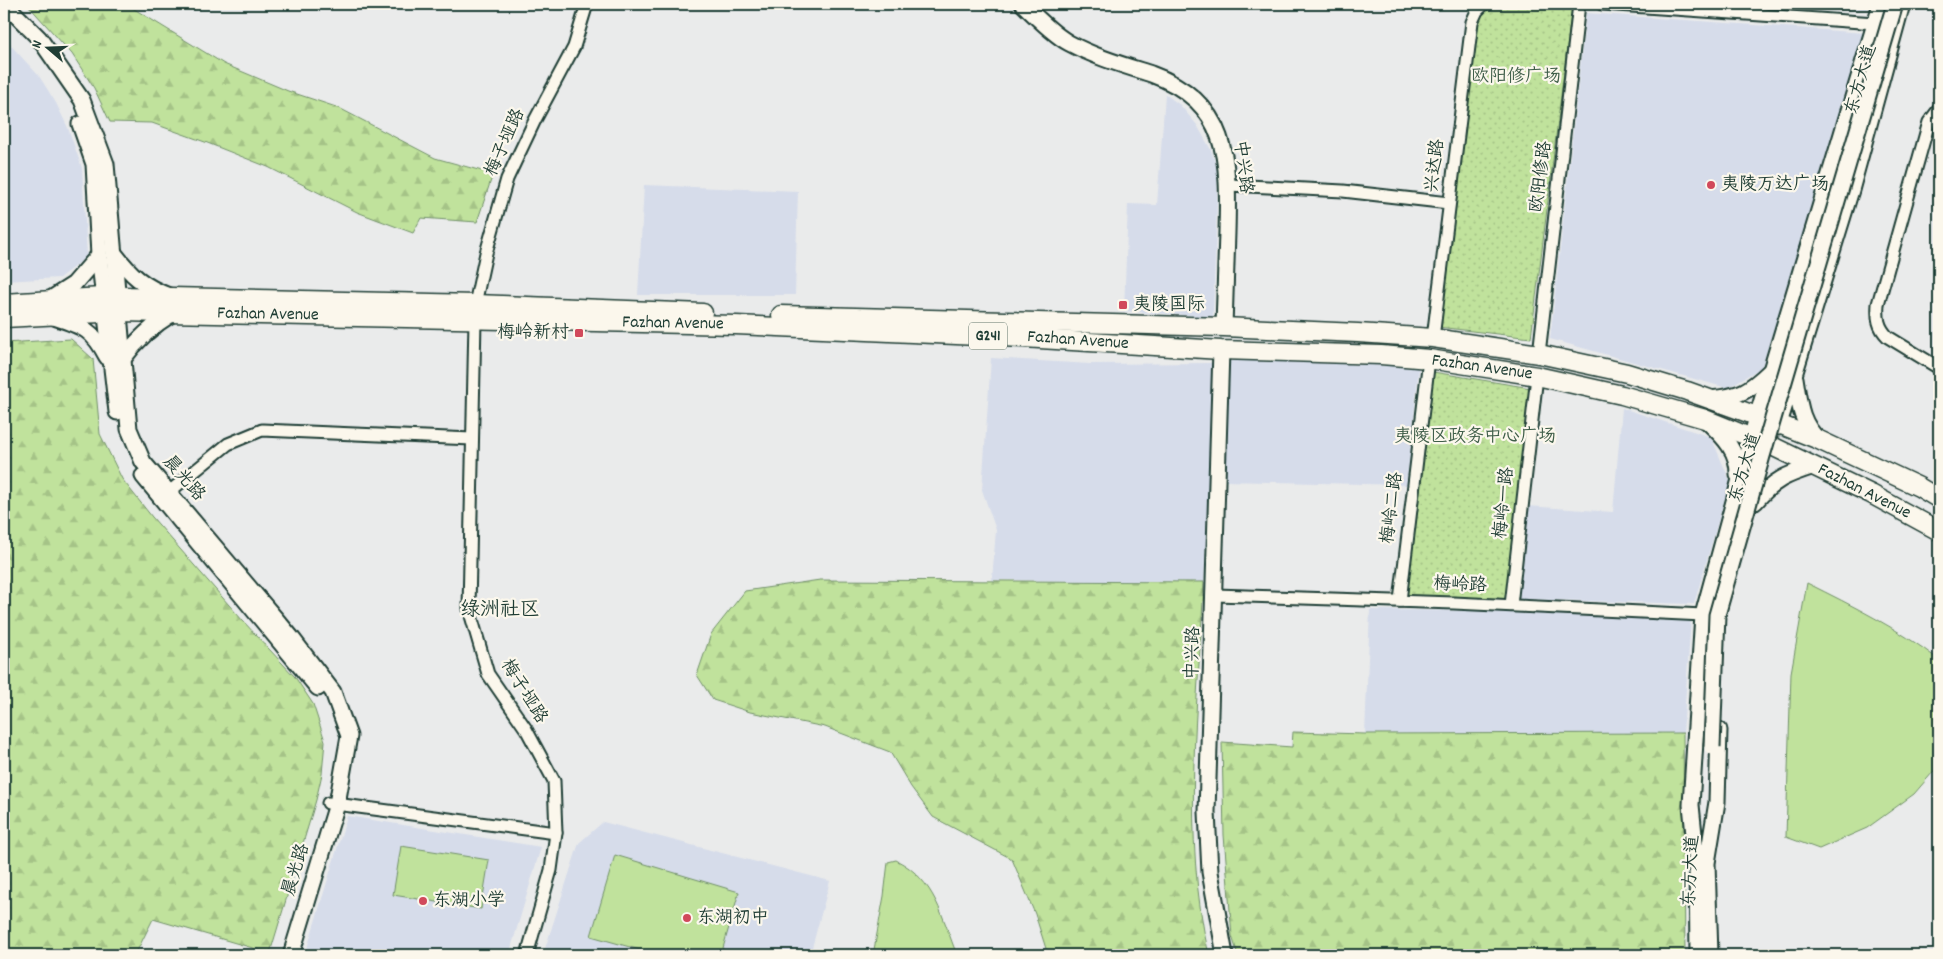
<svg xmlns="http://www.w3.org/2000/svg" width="1943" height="959" font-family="Dekko,'LXGW WenKai TC',sans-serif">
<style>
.built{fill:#d6dcea}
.grass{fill:#c0e29c;stroke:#709068}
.forest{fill:url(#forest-firs);stroke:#709068}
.park{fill:url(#park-dots);stroke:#709068}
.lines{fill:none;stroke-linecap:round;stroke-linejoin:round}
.minor-casing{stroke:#1f3d34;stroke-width:15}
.major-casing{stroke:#1f3d34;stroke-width:19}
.highway-casing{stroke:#1f3d34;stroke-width:21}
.minor{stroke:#fbf7ec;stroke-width:11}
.major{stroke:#fbf7ec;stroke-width:15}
.highway{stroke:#fbf7ec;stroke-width:18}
.major-bridge-casing{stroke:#1f3d34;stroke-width:19;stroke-linecap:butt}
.major-bridge{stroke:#fbf7ec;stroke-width:15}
.poi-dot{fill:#d1495b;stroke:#fbf7ec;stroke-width:2}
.labels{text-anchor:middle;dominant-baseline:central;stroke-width:4.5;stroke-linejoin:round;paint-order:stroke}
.shield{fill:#fbf7ec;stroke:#61756b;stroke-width:1}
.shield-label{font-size:16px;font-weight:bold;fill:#1f3d34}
.park-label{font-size:18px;fill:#3f5e49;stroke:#fbf7ec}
.street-label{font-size:18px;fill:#1f3d34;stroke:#fbf7ec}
.poi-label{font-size:18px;fill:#1f3d34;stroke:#fbf7ec;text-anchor:start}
.quarter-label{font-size:20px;fill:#1f3d34;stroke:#fbf7ec}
</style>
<defs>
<pattern id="forest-firs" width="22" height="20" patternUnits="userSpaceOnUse" patternTransform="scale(1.25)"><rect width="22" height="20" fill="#c0e29c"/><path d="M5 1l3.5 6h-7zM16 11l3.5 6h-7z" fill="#a5c387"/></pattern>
<pattern id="park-dots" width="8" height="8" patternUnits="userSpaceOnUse" patternTransform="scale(1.25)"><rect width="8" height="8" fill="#c0e29c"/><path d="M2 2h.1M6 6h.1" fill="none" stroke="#a5c387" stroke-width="1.8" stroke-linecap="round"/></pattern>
</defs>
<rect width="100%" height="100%" fill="#eaebeb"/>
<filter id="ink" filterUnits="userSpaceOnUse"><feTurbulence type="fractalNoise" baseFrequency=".02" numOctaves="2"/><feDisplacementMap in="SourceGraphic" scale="10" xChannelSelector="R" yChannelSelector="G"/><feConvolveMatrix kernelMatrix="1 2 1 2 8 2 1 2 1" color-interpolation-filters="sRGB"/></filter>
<g filter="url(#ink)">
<!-- built -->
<g class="built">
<polygon points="1766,4 1869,4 1867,9"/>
<polygon points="1586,13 1865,33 1762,367 1727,388 1550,339"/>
<polygon points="4,38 39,76 56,103 68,128 82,168 87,257 59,278 4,281"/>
<polygon points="1165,94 1180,105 1197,125 1211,150 1218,170 1213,317 1124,311 1128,204 1157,205"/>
<polygon points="644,185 798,191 795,295 638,295"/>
<polygon points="991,358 1090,364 1213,363 1204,582 992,580 996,530 982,490"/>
<polygon points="1229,360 1419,367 1407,485 1224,481"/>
<polygon points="1622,408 1711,437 1730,481 1694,604 1518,599 1527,506 1613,512"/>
<polygon points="1370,610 1537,611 1691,618 1683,733 1365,734"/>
<polygon points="347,816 541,847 509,955 305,955"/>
<polygon points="603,822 830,881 810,955 543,955 579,843"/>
</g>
<!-- grass -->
<g class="grass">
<path d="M1807,583C1853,606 1898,628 1939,660V765L1914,794L1867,828L1819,849L1786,837L1791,673Z"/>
<polygon points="401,846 489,860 481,909 393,895"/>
<polygon points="615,855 739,892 721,955 658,955 591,936"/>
<path d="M896,860C936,880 942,918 957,955H873L884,896L888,862Z"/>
</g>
<!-- forest -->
<g class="forest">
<polygon points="27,4 126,4 224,64 288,91 339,108 435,158 493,174 477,222 421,218 413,233 357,212 268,167 205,142 152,123 110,122 94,88 72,54"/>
<polygon points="71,339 93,359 100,434 122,479 152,517 243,621 295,677 313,704 325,741 322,774 316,800 270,953 153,919 135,955 4,955 4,668 8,669 4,556 4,343"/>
<path d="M820,580L1204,582C1198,703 1181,837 1209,955H1048L1035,914L1012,859L933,817L911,787L890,752L825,727L750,712L713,700L697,675L711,634L745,591Z"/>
<polygon points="1293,732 1365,734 1683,733 1685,955 1238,955 1232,936 1224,835 1222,742 1292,747"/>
</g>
<!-- park -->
<g class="park">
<polygon points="1498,4 1572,7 1531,338 1438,327 1475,22 1485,8"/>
<polygon points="1433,372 1531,388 1507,600 1406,597 1425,432"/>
</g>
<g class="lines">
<!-- minor casing -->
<g class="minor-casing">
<g id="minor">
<polyline points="1602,4 1875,23"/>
<path d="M1939,109L1929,122L1878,304C1877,318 1878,327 1888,337L1939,368"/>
<polyline points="1228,185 1343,191 1449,203"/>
<polyline points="475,304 486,253 507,179 535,120 574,47 587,4"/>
<polyline points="475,320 469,609 488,674 526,729 554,781 556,833 551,870 527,955"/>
<polyline points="1433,338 1472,22 1477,11 1484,4"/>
<polyline points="1539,354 1579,4"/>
<polyline points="163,497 228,444 262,430 472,439"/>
<polyline points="1215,595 1454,603 1703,615"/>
<polyline points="1400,601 1429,359"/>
<polyline points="1511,605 1537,376"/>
<polyline points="328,803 556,833"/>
</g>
</g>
<!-- major casing -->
<g class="major-casing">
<g id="major">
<polyline points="5,4 39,38 82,100 106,164 129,429 143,462 291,637 333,692 349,736 337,804 291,955"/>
<path d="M1023,4C1034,15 1056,36 1069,43C1095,57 1123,65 1151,74C1229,102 1229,160 1227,232C1226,264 1225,295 1224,327"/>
<polyline points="80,124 94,164 99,255 117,412"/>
<path d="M114,253C131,275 143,286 169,296"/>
<polyline points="49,300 74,284 99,255"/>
<path d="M54,317C82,326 93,329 107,357"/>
<polyline points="1221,350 1207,812 1210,872 1225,955"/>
<path d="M122,360C136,341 153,325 173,313"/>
<path d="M1795,378C1799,402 1800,423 1819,440"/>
<path d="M1710,399C1740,396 1748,392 1770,371"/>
<path d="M1708,422C1724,437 1739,452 1738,475"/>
<polyline points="1778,427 1851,190 1902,4"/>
<polyline points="143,476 318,688"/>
<path d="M1755,502C1775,479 1786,475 1814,466"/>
<polyline points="1698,955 1697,864 1691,805 1703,615 1757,417 1881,4"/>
<polyline points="1710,955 1707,863 1717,802 1719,730"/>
</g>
</g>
<!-- highway casing -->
<g class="highway-casing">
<g id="highway">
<polyline points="4,303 118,296 171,297 475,304 703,313"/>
<polyline points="781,315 1224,327 1358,333 1433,338 1539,354 1627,373 1687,391 1779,424 1819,440 1919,487 1939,499"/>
<polyline points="4,318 120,312 736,325 1023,338 1221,350 1381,355 1429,359 1537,376 1622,395 1705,419 1772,446 1871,494 1939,531"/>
</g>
</g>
<!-- minor -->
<use href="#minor" class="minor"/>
<!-- major -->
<use href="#major" class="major"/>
<!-- highway -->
<use href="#highway" class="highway"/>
<!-- major-bridge casing -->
<g class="major-bridge-casing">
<polyline id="major-bridge" points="1712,747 1717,615 1762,456 1895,4"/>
</g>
<!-- major-bridge -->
<use href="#major-bridge" class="major-bridge"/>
</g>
</g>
<!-- markers -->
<g class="poi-dot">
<circle cx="1711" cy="185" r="5"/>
<rect x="1118" y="300" width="10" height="10" rx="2.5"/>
<rect x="574" y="328" width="10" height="10" rx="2.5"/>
<circle cx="423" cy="901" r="5"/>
<circle cx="687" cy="918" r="5"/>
</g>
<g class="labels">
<!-- shield labels -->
<rect class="shield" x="969" y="322.5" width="38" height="27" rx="4"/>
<g class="shield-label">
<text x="988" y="336">G241</text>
</g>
<!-- park labels -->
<g class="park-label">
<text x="1516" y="77">欧阳修广场</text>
<text x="1475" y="437">夷陵区政务中心广场</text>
</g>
<!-- street labels -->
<g class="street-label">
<text transform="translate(1862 80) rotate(-74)">东方大道</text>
<text transform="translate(506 143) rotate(-66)">梅子垭路</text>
<text transform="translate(1436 166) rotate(-83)">兴达路</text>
<text transform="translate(1242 167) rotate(83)">中兴路</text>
<text transform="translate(1542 177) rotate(-83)">欧阳修路</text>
<text transform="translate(268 315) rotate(1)">Fazhan Avenue</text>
<text transform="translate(673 324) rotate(1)">Fazhan Avenue</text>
<text transform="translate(1078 341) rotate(4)">Fazhan Avenue</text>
<text transform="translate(1482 368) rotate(8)">Fazhan Avenue</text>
<text transform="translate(1746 468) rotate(-73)">东方大道</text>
<text transform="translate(183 479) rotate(49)">晨光路</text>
<text transform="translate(1864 492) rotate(27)">Fazhan Avenue</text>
<text transform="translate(1505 503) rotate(-84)">梅岭一路</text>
<text transform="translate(1393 508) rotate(-83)">梅岭二路</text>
<text transform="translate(1460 586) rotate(2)">梅岭路</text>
<text transform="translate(1194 653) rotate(-88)">中兴路</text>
<text transform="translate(523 692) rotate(58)">梅子垭路</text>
<text transform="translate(297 870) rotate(-73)">晨光路</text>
<text transform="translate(1692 871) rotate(-87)">东方大道</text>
</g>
<!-- poi labels -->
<g class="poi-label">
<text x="1721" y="185">夷陵万达广场</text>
<text x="1133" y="305">夷陵国际</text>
<text x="569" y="333" text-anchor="end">梅岭新村</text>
<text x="433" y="901">东湖小学</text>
<text x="697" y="918">东湖初中</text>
</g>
<!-- quarter labels -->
<g class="quarter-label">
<text x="500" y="611">绿洲社区</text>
</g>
</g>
<!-- margin -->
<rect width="1943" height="959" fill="none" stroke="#fbf7ec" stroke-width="20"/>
<rect x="10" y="10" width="1923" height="939" fill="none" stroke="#1f3d34" stroke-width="2" filter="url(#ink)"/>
<!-- north arrow -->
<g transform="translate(48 48) rotate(289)" stroke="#fbf7ec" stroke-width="4" paint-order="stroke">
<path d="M0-4L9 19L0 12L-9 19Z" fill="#1f3d34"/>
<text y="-8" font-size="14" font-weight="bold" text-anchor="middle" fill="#1f3d34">N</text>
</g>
</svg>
